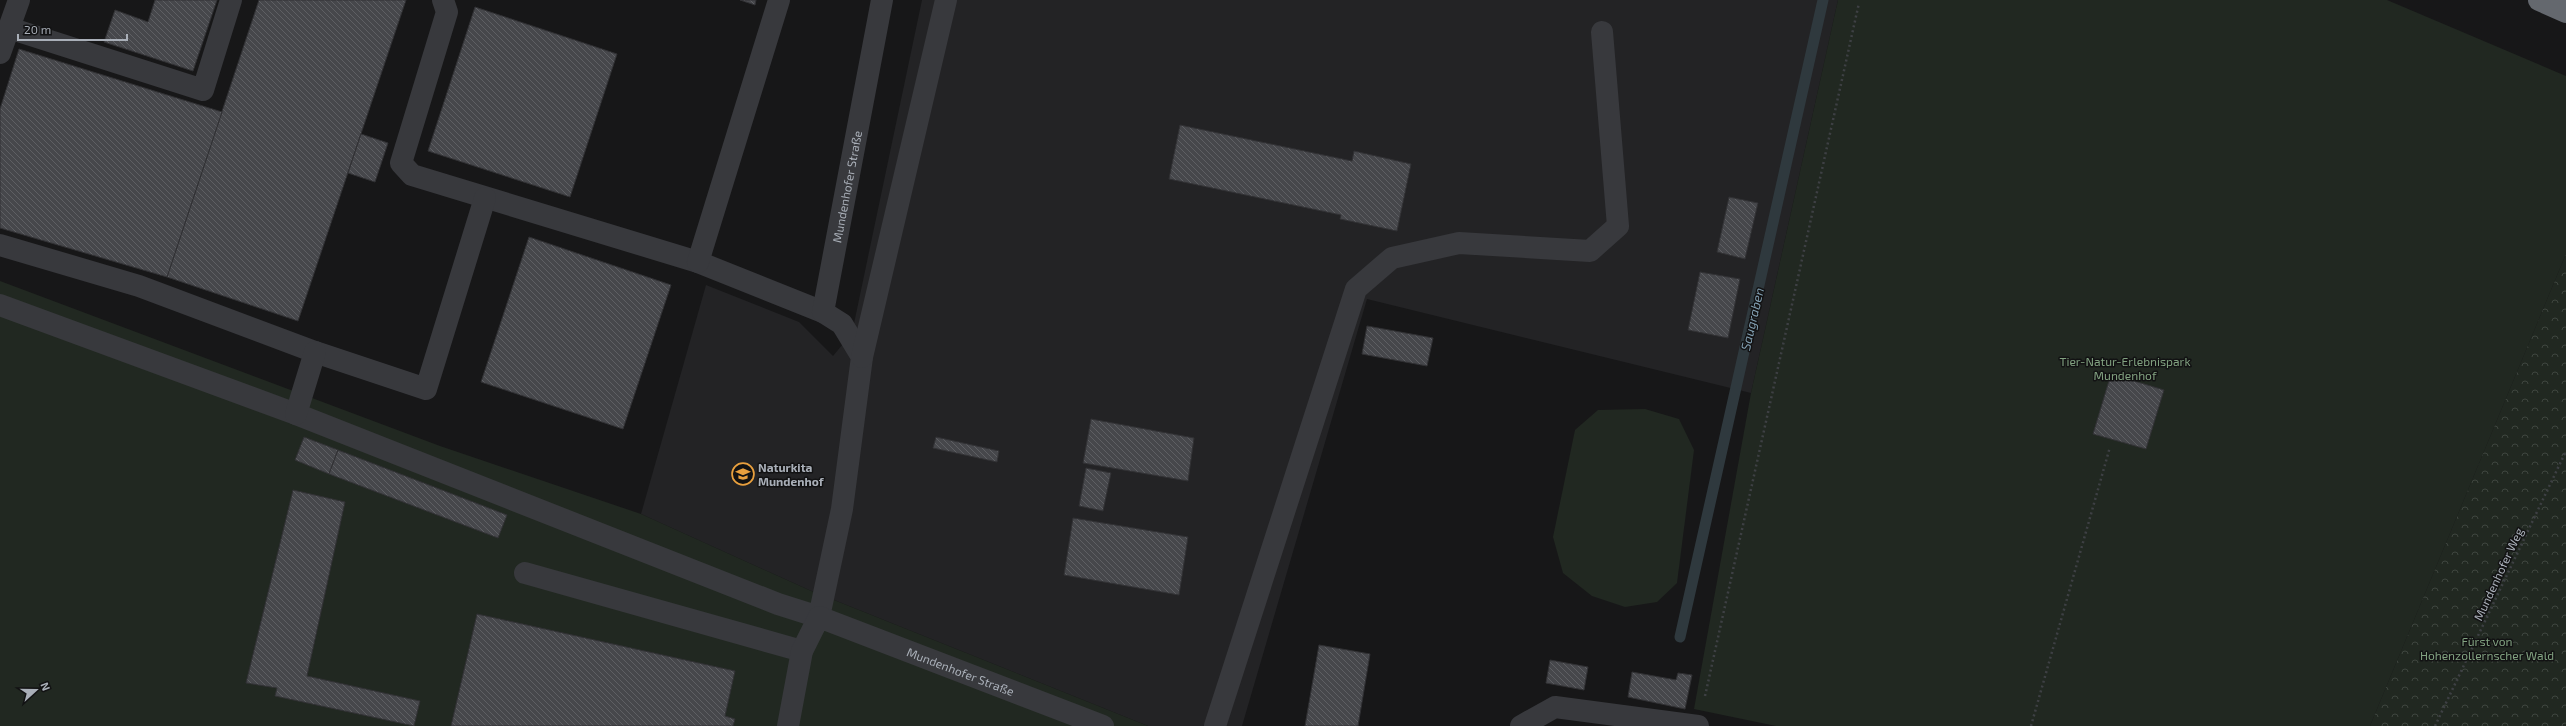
<svg xmlns="http://www.w3.org/2000/svg" width="2566" height="726" font-family="'Exo 2',sans-serif">
<style>
.built{fill:#232325}
.green{fill:#212821}
.forest{fill:url(#forest-crowns)}
.lines{fill:none;stroke-linecap:round;stroke-linejoin:round}
.stream{stroke:#2f393e;stroke-width:11}
.building{fill:url(#building-back-hatch);stroke:#313134}
.path{stroke:#3e4044;stroke-width:2.5;stroke-dasharray:2 3;stroke-linecap:butt}
.service{stroke:#38393d;stroke-width:22}
.minor{stroke:#38393d;stroke-width:22}
.motorway{stroke:#64686e;stroke-width:22}
.labels{text-anchor:middle;dominant-baseline:central;stroke-width:3;stroke-linejoin:round;paint-order:stroke}
.street-label{font-size:12px;fill:#a9afb8;stroke:#121213}
.park-label{font-size:12px;fill:#82a281;stroke:#121213}
.poi-label{font-size:12px;font-weight:bold;fill:#a9afb8;stroke:#121213;text-anchor:start}
.water-label{font-size:13px;font-style:italic;fill:#829fb1;stroke:#121213}
</style>
<defs>
<pattern id="forest-crowns" width="20" height="18" patternUnits="userSpaceOnUse"><rect width="20" height="18" fill="#212821"/><path d="M2 6a3 3 0 1 1 6 0M12 15a3 3 0 1 1 6 0" fill="none" stroke="#3e453f"/></pattern>
<pattern id="building-back-hatch" width="6" height="6" patternUnits="userSpaceOnUse"><rect width="6" height="6" fill="#46474b"/><path d="M-1 5l2 2M0 0l6 6M5-1l2 2" fill="none" stroke="#5e5f63"/></pattern>
</defs>
<rect width="100%" height="100%" fill="#171718"/>
<!-- built -->
<polygon class="built" points="922,0 1838,0 1751,393 1367,299 1242,726 1148,726 809,590 641,514 706,285 799,322 833,356 852,333"/>
<!-- green -->
<g class="green">
<polygon points="1838,0 2387,0 2566,76 2566,254 2370,726 1776,726 1694,709 1751,393"/>
<polygon points="0,281 440,446 641,514 809,590 1148,726 0,726"/>
<polygon points="1645,409 1679,419 1694,450 1677,583 1657,602 1625,607 1592,596 1563,573 1553,537 1575,430 1598,410"/>
</g>
<!-- forest -->
<polygon class="forest" points="2566,254 2566,726 2370,726"/>
<g class="lines">
<!-- stream -->
<polyline class="stream" points="1680,637 1823,0"/>
</g>
<!-- building -->
<g class="building">
<polygon points="155,0 217,0 193,71 104,42 115,10 148,22"/>
<polygon points="259,0 406,0 298,321 167,277"/>
<polygon points="740,0 756,0 755,5"/>
<polygon points="475,7 617,54 570,197 428,151"/>
<polygon points="19,49 222,112 167,277 0,228 0,109"/>
<polygon points="1180,125 1352,161 1354,151 1411,164 1397,231 1340,219 1341,215 1169,179"/>
<polygon points="361,134 388,143 375,182 348,173"/>
<polygon points="1729,197 1758,203 1745,259 1717,252"/>
<polygon points="529,237 671,285 623,429 481,382"/>
<polygon points="1700,272 1740,279 1728,338 1688,330"/>
<polygon points="1367,326 1433,338 1427,366 1362,354"/>
<polygon points="2111,374 2164,390 2146,449 2093,434"/>
<polygon points="1091,419 1194,438 1188,481 1083,463"/>
<polygon points="304,437 338,450 329,474 295,460"/>
<polygon points="936,437 999,451 997,462 933,448"/>
<polygon points="338,450 507,515 498,538 329,474"/>
<polygon points="1086,468 1111,473 1103,511 1079,506"/>
<polygon points="293,490 345,502 307,676 420,701 414,726 275,696 277,688 246,683"/>
<polygon points="1073,518 1188,537 1179,595 1064,575"/>
<polygon points="477,614 735,671 725,716 735,719 733,726 451,726"/>
<polygon points="1319,645 1370,654 1358,726 1305,726"/>
<polygon points="1550,660 1588,667 1584,690 1546,683"/>
<polygon points="1632,672 1676,680 1678,673 1692,675 1685,709 1628,697"/>
</g>
<g class="lines">
<!-- path -->
<g class="path">
<polyline points="1705,696 1859,3"/>
<polyline points="2031,726 2110,447"/>
<polyline points="2435,726 2566,451"/>
</g>
<!-- service -->
<g class="service">
<polyline points="443,0 447,12 401,163 412,175 698,262 823,312"/>
<polyline points="9,28 203,90 231,0"/>
<polyline points="0,53 19,0"/>
<polyline points="0,245 139,286 315,352 426,389 485,198"/>
<polyline points="698,262 779,0"/>
<path id="s1" d="M0,305L296,414L778,604L819,617L842,509L862,357L842,324L823,312L882,0"/>
<polyline points="862,357 946,0"/>
<polyline points="296,414 315,352"/>
<polyline points="525,573 802,651"/>
<polyline points="1215,726 1356,289 1392,258 1459,243 1590,251 1618,226 1602,32"/>
<polyline points="1521,726 1555,707 1698,726"/>
</g>
<!-- minor -->
<path class="minor" id="s2" d="M788,726L802,651L819,617L1103,726"/>
<!-- motorway -->
<polyline class="motorway" points="2539,0 2566,12"/>
</g>
<!-- icons -->
<defs>
<g id="school-ring" transform="scale(1.15)"><circle r="9.5" fill="#121213" stroke="#e9a03e" stroke-width="1.5"/><path d="M0-5L7-2L0 1L-7-2ZM-4 1L0 2.5L4 1V4Q0 6-4 4Z" fill="#e9a03e"/></g>
</defs>
<g fill-rule="evenodd">
<use href="#school-ring" x="743" y="474"/>
</g>
<g class="labels">
<!-- street labels -->
<g class="street-label">
<text stroke="none"><textPath href="#s1" startOffset="1329">Mundenhofer Straße</textPath></text>
<text transform="translate(2498 574) rotate(-65)">Mundenhofer Weg</text>
<text stroke="none"><textPath href="#s2" startOffset="266">Mundenhofer Straße</textPath></text>
</g>
<!-- park labels -->
<g class="park-label">
<text x="2125" y="361">Tier-Natur-Erlebnispark<tspan x="2125" dy="14">Mundenhof</tspan></text>
<text x="2487" y="641">Fürst von<tspan x="2487" dy="14">Hohenzollernscher Wald</tspan></text>
</g>
<!-- poi labels -->
<g class="poi-label">
<text x="758" y="467">Naturkita<tspan x="758" dy="14">Mundenhof</tspan></text>
</g>
<!-- water labels -->
<g class="water-label">
<text transform="translate(1752 319) rotate(-77)">Saugraben</text>
</g>
</g>
<!-- north arrow -->
<g transform="translate(36 690) rotate(69)" stroke="#121213" stroke-width="3" paint-order="stroke">
<path d="M0-3L7 15L0 10L-7 15Z" fill="#a9afb8"/>
<text y="-6" font-size="11" font-weight="bold" text-anchor="middle" fill="#a9afb8">N</text>
</g>
<!-- scale -->
<path d="M18 34v6h109v-6" fill="none" stroke="#a9afb8" stroke-width="2"/>
<text x="24" y="34" font-size="12" fill="#a9afb8" stroke="#121213" stroke-width="3" paint-order="stroke">20 m</text>
</svg>
